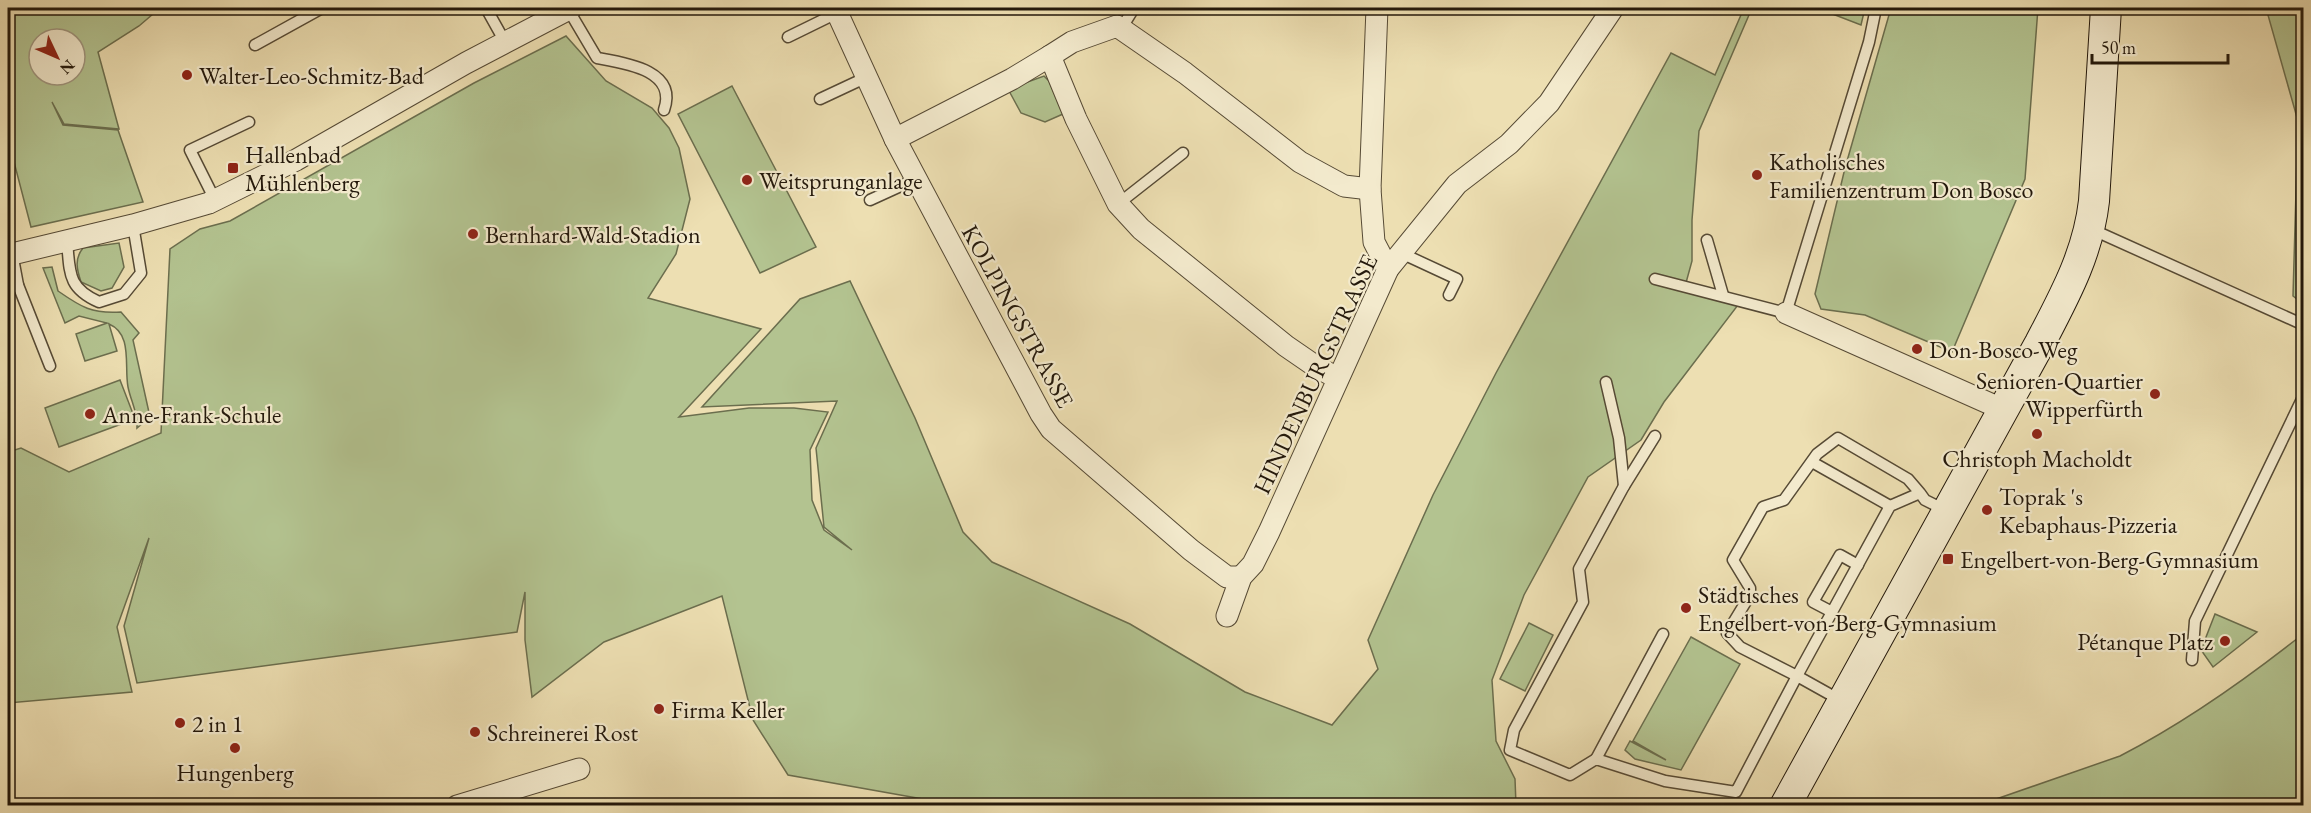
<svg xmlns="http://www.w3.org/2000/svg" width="2311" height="813" font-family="'EB Garamond',serif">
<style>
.green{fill:#b3c390;stroke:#6b6e4e;stroke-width:1.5;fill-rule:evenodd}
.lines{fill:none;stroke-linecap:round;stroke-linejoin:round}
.lane-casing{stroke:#564a35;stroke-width:13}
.street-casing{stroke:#564a35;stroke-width:23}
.secondary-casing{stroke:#23180b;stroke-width:32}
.lane{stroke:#f3eacd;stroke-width:10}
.street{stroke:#f3eacd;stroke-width:21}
.secondary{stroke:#f3eacd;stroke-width:30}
.poi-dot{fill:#8f2418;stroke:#f3eacd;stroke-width:2}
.labels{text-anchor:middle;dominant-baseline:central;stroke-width:4.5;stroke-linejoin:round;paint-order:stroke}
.poi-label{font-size:24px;fill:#23180b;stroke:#f3eacd;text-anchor:start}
.street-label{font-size:24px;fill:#23180b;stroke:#f3eacd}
</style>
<rect width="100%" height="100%" fill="#eddfb2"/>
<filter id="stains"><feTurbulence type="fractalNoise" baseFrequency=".00333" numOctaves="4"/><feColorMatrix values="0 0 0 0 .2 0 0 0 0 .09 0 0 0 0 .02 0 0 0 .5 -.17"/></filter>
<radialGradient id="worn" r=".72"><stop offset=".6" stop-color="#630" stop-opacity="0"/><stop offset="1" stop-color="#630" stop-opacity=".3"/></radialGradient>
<!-- green -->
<g class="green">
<path d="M8,8H160L139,26L98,52L119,129L64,124L52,102L63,125L118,130L143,202L31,227L8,139ZM39,39H75V75H39Z"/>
<polygon points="1744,8 1752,8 1699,131 1692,220 1692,261 1684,290 1738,305 1664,402 1641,440 1588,477 1524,595 1492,680 1496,741 1515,779 1516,805 962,806 788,775 753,720 722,596 604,642 532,697 525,640 525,592 517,632 137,683 124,626 149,538 117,627 132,692 8,703 8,452 21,448 69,472 161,433 170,249 200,229 230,221 474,83 566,36 606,81 652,108 669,128 679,148 690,199 676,254 648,298 761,329 679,417 749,408 794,408 828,412 810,450 812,500 824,530 852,550 824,527 816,448 837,401 702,407 800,299 850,281 915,418 963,532 992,562 1130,624 1245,692 1332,725 1378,669 1368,640 1433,495 1496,373 1671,53 1715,75"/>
<polygon points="1817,8 1865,8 1861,25"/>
<polygon points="1891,8 2038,8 2025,179 1952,352 1865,315 1821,309 1815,294 1845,168"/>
<polygon points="2266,8 2303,8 2303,304 2293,296 2298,121"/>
<polygon points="1044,76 1049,81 1063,114 1045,122 1021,113 1008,89"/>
<polygon points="732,86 816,247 760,273 678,114"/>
<path d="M119,243L124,267L112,288L101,291L81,282C77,270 74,259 83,248Z"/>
<path d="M52,267L58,291C81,307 92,314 121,312L139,333L133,340L150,417L137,428C138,412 131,402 128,387C124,366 133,334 109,324L117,351L85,361L76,334L107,323L79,316L65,323L43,268Z"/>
<polygon points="120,380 135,419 59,447 45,408"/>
<polygon points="2215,614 2257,632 2213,667 2201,650"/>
<polygon points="1529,623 1553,635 1525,691 1500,679"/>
<path d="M2303,634V805H1979L2120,756C2186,722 2245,680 2303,634Z"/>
<polygon points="1691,637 1740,664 1681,770 1635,759 1625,750 1630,741 1666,760 1633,741"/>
</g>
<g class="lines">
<!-- lane casing -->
<g class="lane-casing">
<g id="lane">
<polyline points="486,8 505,42"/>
<path d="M568,9L597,58C625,63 678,70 664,110"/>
<polyline points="1121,29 1134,8"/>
<polyline points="788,37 837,13"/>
<polyline points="255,45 322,8"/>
<polyline points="820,99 867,77"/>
<polyline points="215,200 190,150 249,122"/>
<polyline points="870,200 916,179"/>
<polyline points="1118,204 1183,153"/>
<polyline points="2091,229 2304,325"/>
<polyline points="1707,240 1723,295"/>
<path d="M67,241C70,272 67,288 99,302L124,294L141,273L133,225"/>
<polyline points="12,253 18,285"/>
<polyline points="1401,253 1457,279 1449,295"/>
<polyline points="1655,279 1786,313 1869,42 1876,8"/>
<polyline points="8,289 18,285 50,366"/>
<polyline points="1606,382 1619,438 1624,486"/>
<polyline points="1655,436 1624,486 1579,569 1583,602 1514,730 1510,750 1570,775 1596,759 1665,781 1736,792 1797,676 1840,700"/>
<polyline points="1812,462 1890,506"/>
<polyline points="1920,493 1908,479 1838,438 1817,454 1784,500 1763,507 1733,560 1750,588 1750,595 1727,633 1740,647 1797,676 1890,506 1920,493 1925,500 1947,511"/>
<polyline points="1832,612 1813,602 1840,555 1858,565"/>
<polyline points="2192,660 2195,621 2304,395"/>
<polyline points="1596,759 1663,634"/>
</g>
</g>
<!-- street casing -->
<g class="street-casing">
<g id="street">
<polyline points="835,8 895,139 1041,414 1051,429 1191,550 1227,577 1241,577"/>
<polyline points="1377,8 1370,189 1374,242 1388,269"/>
<polyline points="1050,56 1072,42 1117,26 1185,73 1300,162 1344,186 1370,189"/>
<polyline points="895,139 1012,79 1050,56 1076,119 1118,204 1141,229 1286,346 1318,368 1338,378"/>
<polyline points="8,255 133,225 209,203 296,160 466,63 571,8"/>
<polyline points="1786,313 2004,410"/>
<polyline points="1227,616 1241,577 1253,564 1269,532 1388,269 1457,184 1509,144 1549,103 1613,8"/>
<polyline points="457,806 579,769"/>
</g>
</g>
<!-- secondary casing -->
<g class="secondary-casing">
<path id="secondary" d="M1785,806L2040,343C2064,297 2088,254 2094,201L2106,8"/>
</g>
<!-- lane -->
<use href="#lane" class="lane"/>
<!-- street -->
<use href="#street" class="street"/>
<!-- secondary -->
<use href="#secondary" class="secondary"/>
</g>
<!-- markers -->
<g class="poi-dot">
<circle cx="187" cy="75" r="6"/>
<rect x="227" y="162" width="12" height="12" rx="3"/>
<circle cx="1757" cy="175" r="6"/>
<circle cx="747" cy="180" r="6"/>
<circle cx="473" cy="234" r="6"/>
<circle cx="1917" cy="349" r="6"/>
<circle cx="2155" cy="394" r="6"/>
<circle cx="90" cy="414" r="6"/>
<circle cx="2037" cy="434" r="6"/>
<circle cx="1987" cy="510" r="6"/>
<rect x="1942" y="553" width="12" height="12" rx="3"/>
<circle cx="1686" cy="608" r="6"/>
<circle cx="2225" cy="641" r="6"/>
<circle cx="659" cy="709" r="6"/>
<circle cx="180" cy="723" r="6"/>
<circle cx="475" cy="732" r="6"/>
<circle cx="235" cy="748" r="6"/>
</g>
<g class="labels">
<!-- poi labels -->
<g class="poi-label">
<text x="199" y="75">Walter-Leo-Schmitz-Bad</text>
<text x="245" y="154">Hallenbad<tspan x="245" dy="28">Mühlenberg</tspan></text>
<text x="1769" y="161">Katholisches<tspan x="1769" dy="28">Familienzentrum Don Bosco</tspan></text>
<text x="759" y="180">Weitsprunganlage</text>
<text x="485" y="234">Bernhard-Wald-Stadion</text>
<text x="1929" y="349">Don-Bosco-Weg</text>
<text x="2143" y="380" text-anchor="end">Senioren-Quartier<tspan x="2143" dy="28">Wipperfürth</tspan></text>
<text x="102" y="414">Anne-Frank-Schule</text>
<text x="2037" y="458" text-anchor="middle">Christoph Macholdt</text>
<text x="1999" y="496">Toprak 's<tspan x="1999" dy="28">Kebaphaus-Pizzeria</tspan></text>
<text x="1960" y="559">Engelbert-von-Berg-Gymnasium</text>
<text x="1698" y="594">Städtisches<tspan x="1698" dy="28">Engelbert-von-Berg-Gymnasium</tspan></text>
<text x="2213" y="641" text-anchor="end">Pétanque Platz</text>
<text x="671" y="709">Firma Keller</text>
<text x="192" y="723">2 in 1</text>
<text x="487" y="732">Schreinerei Rost</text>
<text x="235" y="772" text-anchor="middle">Hungenberg</text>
</g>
<!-- street labels -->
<g class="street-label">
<text transform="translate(1018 316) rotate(61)">KOLPINGSTRASSE</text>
<text transform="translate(1315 374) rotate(-65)">HINDENBURGSTRASSE</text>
</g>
</g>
<!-- margin -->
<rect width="2311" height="813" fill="none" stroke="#eddfb2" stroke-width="30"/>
<rect x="9" y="9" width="2293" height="795" fill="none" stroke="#23180b" stroke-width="3"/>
<rect x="15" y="15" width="2281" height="783" fill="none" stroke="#23180b" stroke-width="1.5"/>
<!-- north arrow -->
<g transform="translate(57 57) rotate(134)"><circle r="28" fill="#f3eacd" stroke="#a0967f" stroke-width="1.5"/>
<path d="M0-4.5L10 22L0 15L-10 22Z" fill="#8f2418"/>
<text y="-9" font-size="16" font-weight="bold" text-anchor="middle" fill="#23180b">N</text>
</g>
<!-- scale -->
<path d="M2092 54v9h136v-9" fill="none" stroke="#23180b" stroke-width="3"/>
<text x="2101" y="54" font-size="18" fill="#23180b" stroke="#f3eacd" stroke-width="4.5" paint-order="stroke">50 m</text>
<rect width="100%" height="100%" filter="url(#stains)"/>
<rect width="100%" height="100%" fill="url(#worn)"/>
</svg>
